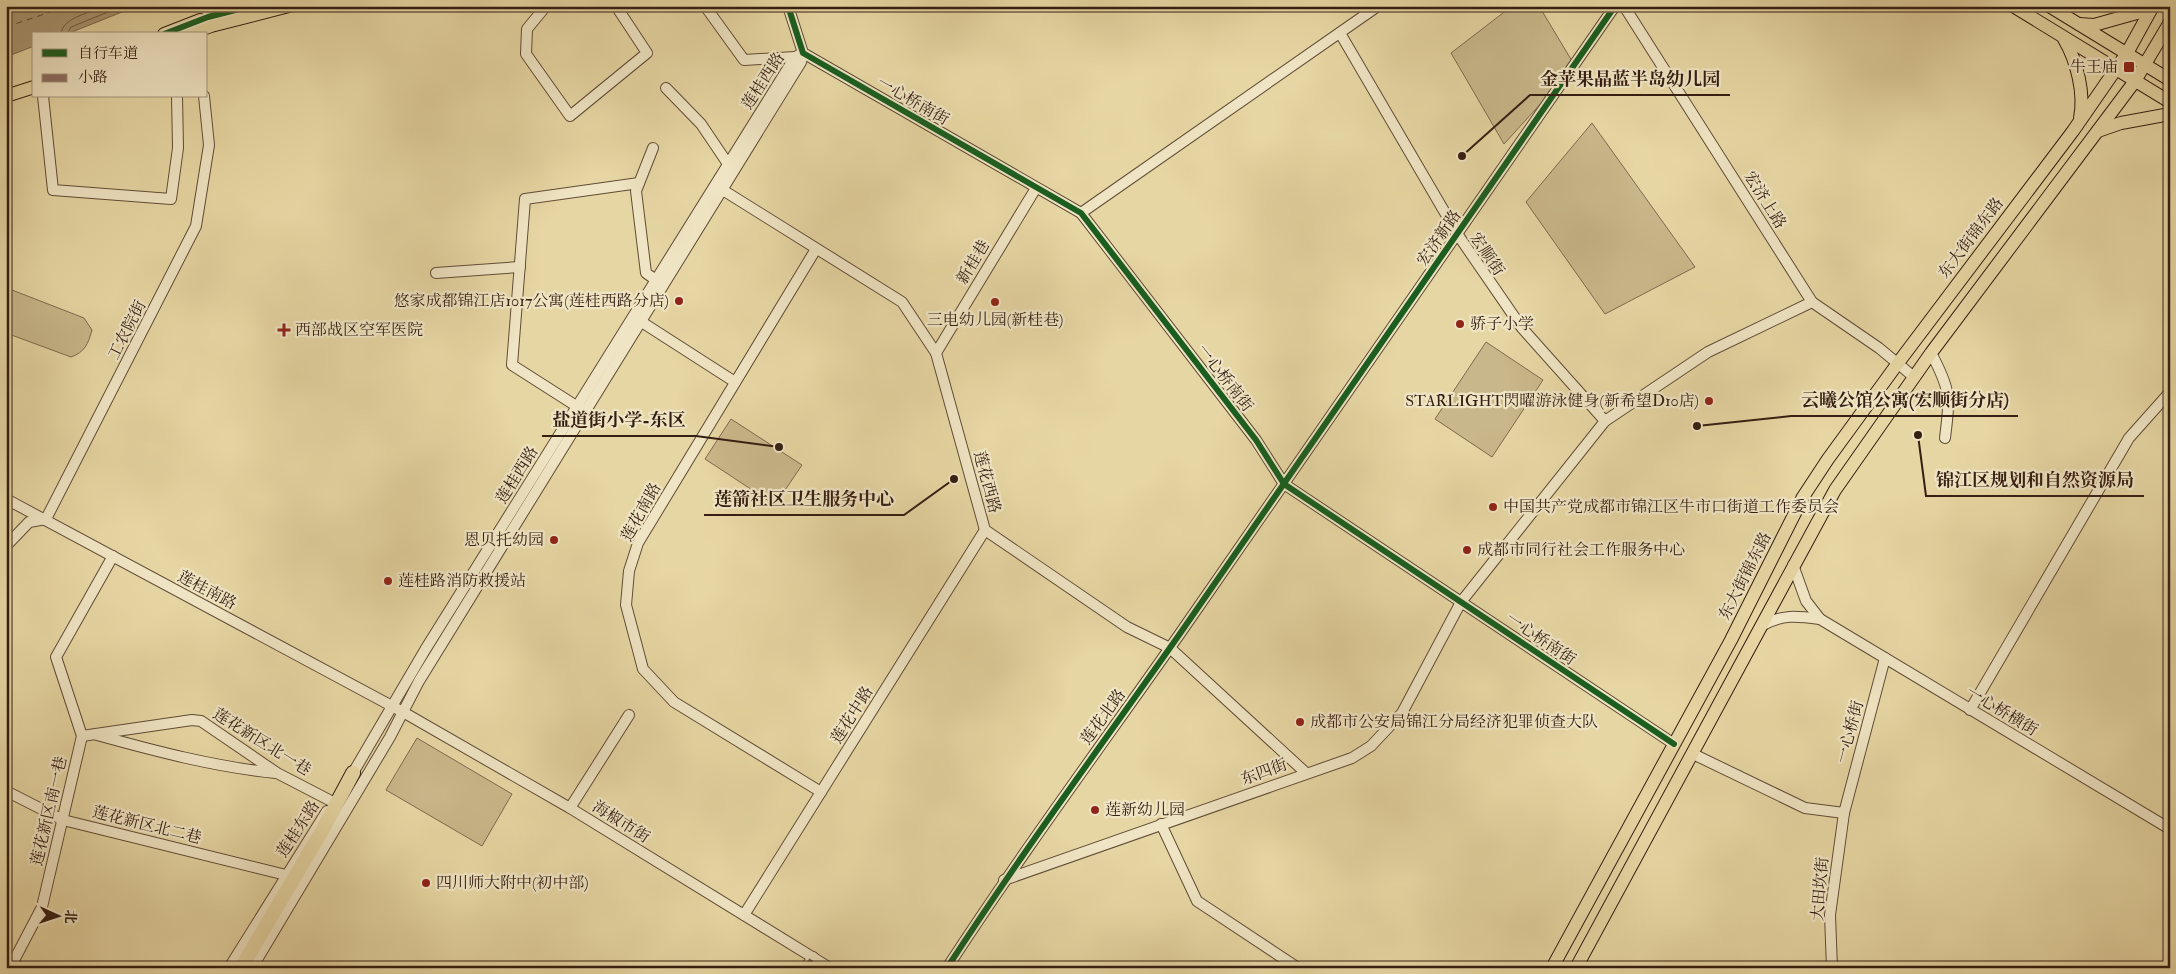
<svg xmlns="http://www.w3.org/2000/svg" width="2176" height="974" font-family="'IM FELL Double Pica','Noto Serif SC',serif">
<style>
.green{fill:#c8b78a;stroke:#7e6a4e}
.water{fill:#aa9772;stroke:#7b674c}
.lines{fill:none;stroke-linecap:round;stroke-linejoin:round}
.shore{stroke:#705a42;stroke-width:1}
.ferry{stroke:#5e4834;stroke-width:1;stroke-dasharray:6 5;stroke-linecap:butt}
.minor-casing{stroke:#614c36;stroke-width:12}
.major-casing{stroke:#351e12;stroke-width:14}
.highway-casing{stroke:#351e12;stroke-width:16}
.minor{stroke:#efe4c3;stroke-width:10}
.major{stroke:#e6d6a3;stroke-width:12}
.highway{stroke:#e6d6a3;stroke-width:14}
.quiet{stroke:#8d6e63;stroke-width:5;stroke-dasharray:10 5;stroke-linecap:butt}
.cycleway-casing{stroke:#efe4c3;stroke-width:9}
.cycleway{stroke:#1b5e20;stroke-width:6}
.poi-dot{fill:#8f2418;stroke:#efe4c3;stroke-width:2}
.labels{text-anchor:middle;dominant-baseline:central;stroke-width:4.5;stroke-linejoin:round;paint-order:stroke}
.poi-label{font-size:16px;fill:#351e12;stroke:#efe4c3;text-anchor:start}
.street-label{font-size:16px;fill:#351e12;stroke:#efe4c3}
.leader{fill:none;stroke:#351e12;stroke-width:2}
.callout-dot{fill:#351e12;stroke:#efe4c3;stroke-width:2}
.callout-label{font-size:18px;text-anchor:middle;font-weight:bold;fill:#351e12;stroke:#efe4c3;stroke-width:4.5;stroke-linejoin:round;paint-order:stroke}
</style>
<rect width="100%" height="100%" fill="#e6d6a3"/>
<filter id="stains"><feTurbulence type="fractalNoise" baseFrequency=".004" numOctaves="4"/><feColorMatrix values="0 0 0 0 .2 0 0 0 0 .09 0 0 0 0 .02 0 0 0 .5 -.17"/></filter>
<radialGradient id="worn" r=".72"><stop offset=".6" stop-color="#630" stop-opacity="0"/><stop offset="1" stop-color="#630" stop-opacity=".3"/></radialGradient>
<!-- green -->
<g class="green">
<polygon points="1512,6 1539,6 1575,66 1504,144 1451,53"/>
<polygon points="1592,123 1695,267 1605,314 1526,202"/>
<path d="M12,290L84,318L92,330C88,344 85,352 71,357L6,333V291Z"/>
<polygon points="1486,342 1543,380 1492,457 1435,419"/>
<polygon points="731,419 802,465 775,505 705,459"/>
<polygon points="417,738 512,794 482,846 386,790"/>
</g>
<!-- water -->
<polygon class="water" points="6,6 137,6 67,34 34,34 34,46 6,57"/>
<g class="lines">
<!-- shore -->
<g class="shore">
<path d="M61,34C62,17 93,12 106,6"/>
<polyline points="67,34 71,27 123,6"/>
</g>
<!-- ferry -->
<polyline class="ferry" points="6,27 68,6"/>
<!-- minor casing -->
<g class="minor-casing">
<g id="minor">
<polyline points="546,6 527,29 526,54 570,116 647,53 616,6"/>
<polyline points="705,6 744,60 795,57"/>
<polyline points="788,6 803,53 1081,213 1256,440 1284,484 1674,744"/>
<polyline points="1624,6 1812,302 1879,348 1914,377"/>
<polyline points="1340,33 1458,235 1522,328 1605,421"/>
<polyline points="666,88 701,124 728,164"/>
<polyline points="43,96 53,190 171,199 178,148 177,96"/>
<polyline points="653,148 636,191 646,273 656,280"/>
<polyline points="718,187 902,302 936,353 985,530 1127,627 1170,648 1306,773"/>
<polyline points="1081,213 1378,6"/>
<polyline points="816,249 638,543 629,571 626,605 643,669 674,702 821,792"/>
<polyline points="436,273 520,267"/>
<polyline points="637,319 735,382"/>
<polyline points="936,353 1036,188"/>
<path d="M1931,353C1951,390 1950,397 1945,438"/>
<polyline points="581,409 512,365 525,199 639,183"/>
<polyline points="6,499 403,712 570,808 830,968"/>
<polyline points="6,546 29,522 46,519 196,226 209,145 204,96"/>
<polyline points="1793,565 1806,601 1820,619 2170,829"/>
<path d="M1761,626C1782,614 1797,616 1820,619"/>
<polyline points="1970,710 2129,438 2170,392"/>
<path d="M97,735C155,751 215,767 276,773"/>
<polyline points="82,736 192,720 201,721 277,773 333,802"/>
<polyline points="1693,754 1805,808 1844,813"/>
<polyline points="350,778 425,650 795,57 803,53"/>
<polyline points="6,791 63,820 286,875"/>
<polyline points="570,808 629,715"/>
<polyline points="1161,824 1197,901 1298,968"/>
<polyline points="1004,880 1352,758 1371,746 1402,713 1461,602 1605,421 1708,352 1812,302"/>
<polyline points="744,915 985,530"/>
<polyline points="6,959 20,968"/>
<polyline points="10,968 42,907 82,736 56,657 113,556"/>
<polyline points="229,968 327,811"/>
<polyline points="252,968 390,737 419,681 801,62 803,53"/>
<polyline points="806,968 813,957"/>
<path d="M947,968C1021,854 1101,746 1179,635C1325,426 1471,217 1615,6"/>
<polyline points="1832,968 1830,915 1844,813 1885,658"/>
</g>
</g>
<!-- major casing -->
<g class="major-casing">
<g id="major">
<polyline points="2013,6 2170,102"/>
<polyline points="2049,6 2170,80"/>
<polyline points="2079,24 2094,25 2144,11 2151,6"/>
<polyline points="164,34 200,20"/>
<polyline points="189,34 211,26 289,6"/>
<path d="M2064,39C2077,61 2085,94 2080,118"/>
<polyline points="6,96 34,87"/>
<polyline points="2098,131 2121,123 2170,114"/>
<polyline points="1552,968 1731,640 1803,497 1828,459 1898,363 2073,131 2127,53 2153,6"/>
<polyline points="1576,968 1835,490 1931,353 2135,81 2170,22"/>
</g>
</g>
<!-- highway casing -->
<g class="highway-casing">
<polyline id="highway" points="241,968 323,829 353,773"/>
</g>
<!-- minor -->
<use href="#minor" class="minor"/>
<!-- major -->
<use href="#major" class="major"/>
<!-- highway -->
<use href="#highway" class="highway"/>
<!-- quiet -->
<polyline class="quiet" points="806,968 813,957"/>
<!-- cycleway casing -->
<g class="cycleway-casing">
<g id="cycleway">
<polyline points="788,6 803,53 1081,213 1256,440 1284,484 1674,744"/>
<polyline points="164,34 208,17 251,6"/>
<path d="M947,968C1021,854 1101,746 1179,635C1325,426 1471,217 1615,6"/>
</g>
</g>
<!-- cycleway -->
<use href="#cycleway" class="cycleway"/>
</g>
<!-- markers -->
<g class="poi-dot">
<rect x="2123" y="61" width="12" height="12" rx="2.5"/>
<circle cx="679" cy="301" r="5"/>
<circle cx="995" cy="302" r="5"/>
<circle cx="1460" cy="324" r="5"/>
<path d="M281.5 322.5h5v5h5v5h-5v5h-5v-5h-5v-5h5z"/>
<circle cx="1709" cy="401" r="5"/>
<circle cx="1493" cy="507" r="5"/>
<circle cx="554" cy="540" r="5"/>
<circle cx="1467" cy="550" r="5"/>
<circle cx="388" cy="581" r="5"/>
<circle cx="1300" cy="722" r="5"/>
<circle cx="1095" cy="810" r="5"/>
<circle cx="426" cy="883" r="5"/>
</g>
<g class="labels">
<!-- poi labels -->
<g class="poi-label">
<text x="2118" y="67" text-anchor="end">牛王庙</text>
<text x="669" y="301" text-anchor="end">悠家成都锦江店1017公寓(莲桂西路分店)</text>
<text x="995" y="320" text-anchor="middle">三电幼儿园(新桂巷)</text>
<text x="1470" y="324">骄子小学</text>
<text x="295" y="330">西部战区空军医院</text>
<text x="1699" y="401" text-anchor="end">STARLIGHT閃曜游泳健身(新希望D10店)</text>
<text x="1503" y="507">中国共产党成都市锦江区牛市口街道工作委员会</text>
<text x="544" y="540" text-anchor="end">恩贝托幼园</text>
<text x="1477" y="550">成都市同行社会工作服务中心</text>
<text x="398" y="581">莲桂路消防救援站</text>
<text x="1310" y="722">成都市公安局锦江分局经济犯罪侦查大队</text>
<text x="1105" y="810">莲新幼儿园</text>
<text x="436" y="883">四川师大附中(初中部)</text>
</g>
<!-- street labels -->
<g class="street-label">
<text transform="translate(763 81) rotate(-57)">莲桂西路</text>
<text transform="translate(913 101) rotate(30)">一心桥南街</text>
<text transform="translate(1765 200) rotate(58)">宏济上路</text>
<text transform="translate(1439 238) rotate(-55)">宏济新路</text>
<text transform="translate(1971 238) rotate(-53)">东大街锦东路</text>
<text transform="translate(1487 254) rotate(56)">宏顺街</text>
<text transform="translate(973 262) rotate(-59)">新桂巷</text>
<text transform="translate(127 330) rotate(-63)">工农院街</text>
<text transform="translate(1225 378) rotate(52)">一心桥南街</text>
<text transform="translate(517 475) rotate(-58)">莲桂西路</text>
<text transform="translate(987 482) rotate(75)">莲花西路</text>
<text transform="translate(641 512) rotate(-61)">莲花南路</text>
<text transform="translate(1745 576) rotate(-63)">东大街锦东路</text>
<text transform="translate(207 590) rotate(28)">莲桂南路</text>
<text transform="translate(1541 639) rotate(34)">一心桥南街</text>
<text transform="translate(2002 711) rotate(31)">一心桥横街</text>
<text transform="translate(852 715) rotate(-58)">莲花中路</text>
<text transform="translate(1103 717) rotate(-54)">莲花北路</text>
<text transform="translate(1850 732) rotate(-75)">一心桥街</text>
<text transform="translate(262 742) rotate(32)">莲花新区北一巷</text>
<text transform="translate(1264 772) rotate(-20)">东四街</text>
<text transform="translate(49 811) rotate(-77)">莲花新区南一巷</text>
<text transform="translate(621 822) rotate(32)">海椒市街</text>
<text transform="translate(147 825) rotate(14)">莲花新区北二巷</text>
<text transform="translate(298 829) rotate(-57)">莲桂东路</text>
<text transform="translate(1820 889) rotate(-85)">大田坎街</text>
</g>
</g>
<!-- callouts -->
<path class="leader" d="M1462 156L1530 95H1730M1697 426L1791 416H2018M779 447L696 436H542M1918 435L1926 496H2144M954 479L904 515H704"/>
<g class="callout-dot">
<circle cx="1462" cy="156" r="5"/>
<circle cx="1697" cy="426" r="5"/>
<circle cx="779" cy="447" r="5"/>
<circle cx="1918" cy="435" r="5"/>
<circle cx="954" cy="479" r="5"/>
</g>
<g class="callout-label">
<text x="1630" y="85">金苹果晶蓝半岛幼儿园</text>
<text x="1905" y="406">云曦公馆公寓(宏顺街分店)</text>
<text x="619" y="426">盐道街小学-东区</text>
<text x="2035" y="486">锦江区规划和自然资源局</text>
<text x="804" y="505">莲箭社区卫生服务中心</text>
</g>
<!-- margin -->
<rect width="2176" height="974" fill="none" stroke="#e6d6a3" stroke-width="25"/>
<rect x="8" y="8" width="2161" height="959" fill="none" stroke="#351e12" stroke-width="2.5"/>
<rect x="12" y="12" width="2151" height="949" fill="none" stroke="#351e12"/>
<!-- legend -->
<rect x="32" y="32" width="175" height="65" fill="#efe4c3" stroke="#a5957c"/>
<rect x="42" y="49" width="25" height="8" fill="#1b5e20" stroke="#a5957c"/>
<text x="78" y="58" font-size="15" fill="#351e12">自行车道</text>
<rect x="42" y="74" width="25" height="8" fill="#8d6e63" stroke="#a5957c"/>
<text x="78" y="82" font-size="15" fill="#351e12">小路</text>
<!-- north arrow -->
<g transform="translate(58 916) rotate(93)" stroke="#efe4c3" stroke-width="4" paint-order="stroke">
<path d="M0-4L9 19L0 12L-9 19Z" fill="#351e12"/>
<text y="-8" font-size="14" font-weight="bold" text-anchor="middle" fill="#351e12">北</text>
</g>
<rect width="100%" height="100%" filter="url(#stains)"/>
<rect width="100%" height="100%" fill="url(#worn)"/>
</svg>
